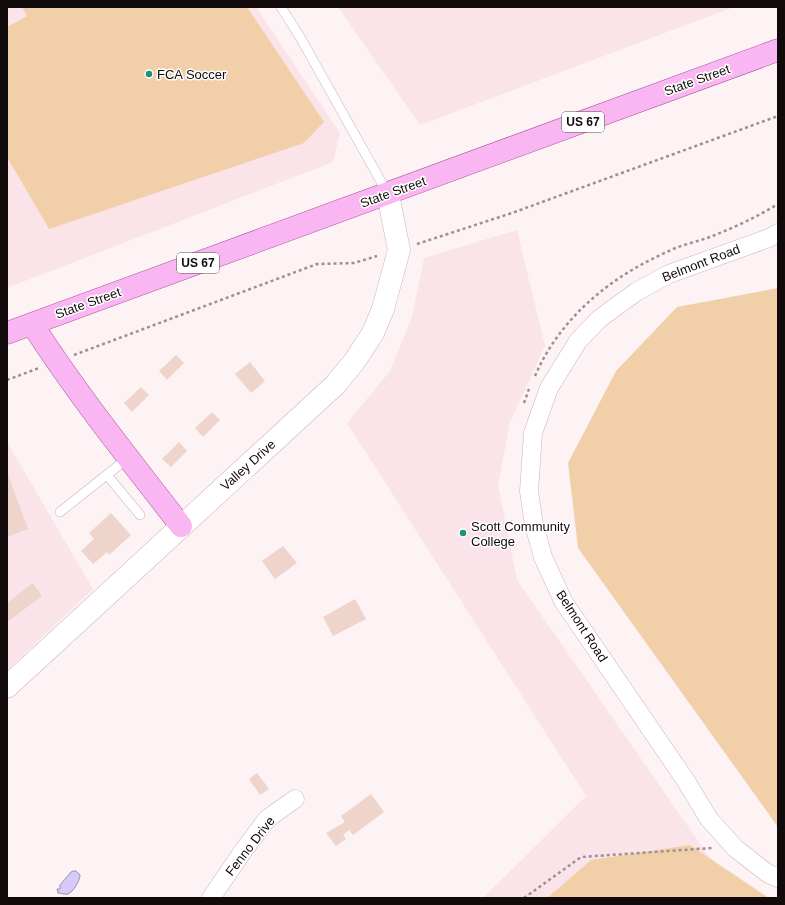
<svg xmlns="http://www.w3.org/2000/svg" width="785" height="905" font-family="Helvetica,sans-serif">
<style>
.built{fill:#fae4e9}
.green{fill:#f1d0a9}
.water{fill:#d6caf8;stroke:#9b90b1}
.building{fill:#eed4cb}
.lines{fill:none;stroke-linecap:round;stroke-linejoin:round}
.service-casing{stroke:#ceb3b8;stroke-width:10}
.minor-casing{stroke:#ceb3b8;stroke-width:19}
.tertiary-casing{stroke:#ceb3b8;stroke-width:23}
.primary-casing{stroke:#a65a9b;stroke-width:23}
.path{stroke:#9b9193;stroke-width:2.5;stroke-dasharray:3 3;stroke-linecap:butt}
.service{stroke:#fff;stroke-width:9}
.minor{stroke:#fff;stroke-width:18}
.tertiary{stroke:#fff;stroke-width:22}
.primary{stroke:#f9b6f2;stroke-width:22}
.poi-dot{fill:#1c9479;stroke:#fff;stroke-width:1.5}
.labels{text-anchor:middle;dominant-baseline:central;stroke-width:3;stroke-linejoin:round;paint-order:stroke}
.shield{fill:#fff;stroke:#595354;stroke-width:1}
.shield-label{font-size:12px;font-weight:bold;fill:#12090b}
.poi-label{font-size:13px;fill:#12090b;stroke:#fff;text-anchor:start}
.street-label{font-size:13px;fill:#12090b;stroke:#fff}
</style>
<rect width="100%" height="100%" fill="#fdf2f4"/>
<!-- built -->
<g class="built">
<polygon points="7,7 256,7 340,133 333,162 7,288"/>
<polygon points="338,7 734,7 420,125"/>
<polygon points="517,230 545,346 510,422 498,485 517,580 714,864 763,898 483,898 586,796 347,423 390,371 412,317 424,258"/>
<polygon points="7,442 93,589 7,670"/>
</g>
<!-- green -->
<g class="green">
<polygon points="22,7 247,7 324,122 304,143 49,229 7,157 7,27 27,16"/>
<polygon points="778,288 778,827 578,548 568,463 616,371 677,307"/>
<polygon points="690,845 769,898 547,898 591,860"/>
</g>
<!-- water -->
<path class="water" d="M73,871H76L80,875C80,881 73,892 68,894C65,895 61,893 58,893L57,889H60V885L71,872Z"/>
<!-- building -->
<g class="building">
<polygon points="176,355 184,363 167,380 159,371"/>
<polygon points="250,362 265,381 251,393 235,374"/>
<polygon points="141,387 149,395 132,412 124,403"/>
<polygon points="212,412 220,420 203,437 195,428"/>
<polygon points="179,442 187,451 171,467 162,459"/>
<polygon points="7,472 28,529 7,537"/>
<polygon points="111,513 131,535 109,555 107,552 93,564 81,551 94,539 89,533"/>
<polygon points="283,546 297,563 275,579 262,561"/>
<polygon points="33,583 42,596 7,622 7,603"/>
<polygon points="355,599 366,619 333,636 323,617"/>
<polygon points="257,773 269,789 260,795 249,779"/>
<polygon points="371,794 384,812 353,835 349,830 343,835 346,839 336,846 326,833 345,822 341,816"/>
</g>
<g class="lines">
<!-- service casing -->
<g class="service-casing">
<g id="service">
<polyline points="281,7 300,37 388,194"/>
<polyline points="107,475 140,515"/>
<polyline points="60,512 128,458"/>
</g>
</g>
<!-- minor casing -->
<g class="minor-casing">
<g id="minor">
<polyline points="778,233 769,238 669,274 636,292 599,319 578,341 549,388 533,433 529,491 534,525 543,557 563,601 686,781 709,819 735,848 767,873 778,878"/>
<polyline points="211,898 243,851 267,819 295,799"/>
</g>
</g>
<!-- tertiary casing -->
<g class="tertiary-casing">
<polyline id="tertiary" points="7,687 335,385 354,362 373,333 383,309 399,250 388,194"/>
</g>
<!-- primary casing -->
<g class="primary-casing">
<g id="primary">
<path d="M32,324C77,394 130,460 181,526"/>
<polyline points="7,333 778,50"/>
</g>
</g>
<!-- path -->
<g class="path">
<polyline points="417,244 512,213 778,116"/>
<polyline points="74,355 317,264 354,263 377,256"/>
<path d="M535,376C560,318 610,277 667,252C680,245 696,242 710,237C733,228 757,217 778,204"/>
<polyline points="7,380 39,368"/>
<polyline points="524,403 529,389"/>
<polyline points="524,898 581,857 712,848"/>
</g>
<!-- service -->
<use href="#service" class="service"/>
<!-- minor -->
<use href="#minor" class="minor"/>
<!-- tertiary -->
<use href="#tertiary" class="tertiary"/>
<!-- primary -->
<use href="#primary" class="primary"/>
</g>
<!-- markers -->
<g class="poi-dot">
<circle cx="149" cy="74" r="4"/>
<circle cx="463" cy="533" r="4"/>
</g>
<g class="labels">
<!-- shield labels -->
<g class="shield">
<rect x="562" y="112" width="42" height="20" rx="3"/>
<rect x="177" y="253" width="42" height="20" rx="3"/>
</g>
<g class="shield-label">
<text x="583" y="122">US 67</text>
<text x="198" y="263">US 67</text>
</g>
<!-- poi labels -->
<g class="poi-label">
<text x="157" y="74">FCA Soccer</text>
<text x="471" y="526">Scott Community<tspan x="471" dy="15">College</tspan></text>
</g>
<!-- street labels -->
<g class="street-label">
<text transform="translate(697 80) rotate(-20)">State Street</text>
<text transform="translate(393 192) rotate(-20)">State Street</text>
<text transform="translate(701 263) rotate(-21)">Belmont Road</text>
<text transform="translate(88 303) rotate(-20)">State Street</text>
<text transform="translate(248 465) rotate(-42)">Valley Drive</text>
<text transform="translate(582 626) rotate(57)">Belmont Road</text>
<text transform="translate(250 846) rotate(-52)">Fenno Drive</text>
</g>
</g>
<!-- border -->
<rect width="785" height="905" fill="none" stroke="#12090b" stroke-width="16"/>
</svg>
